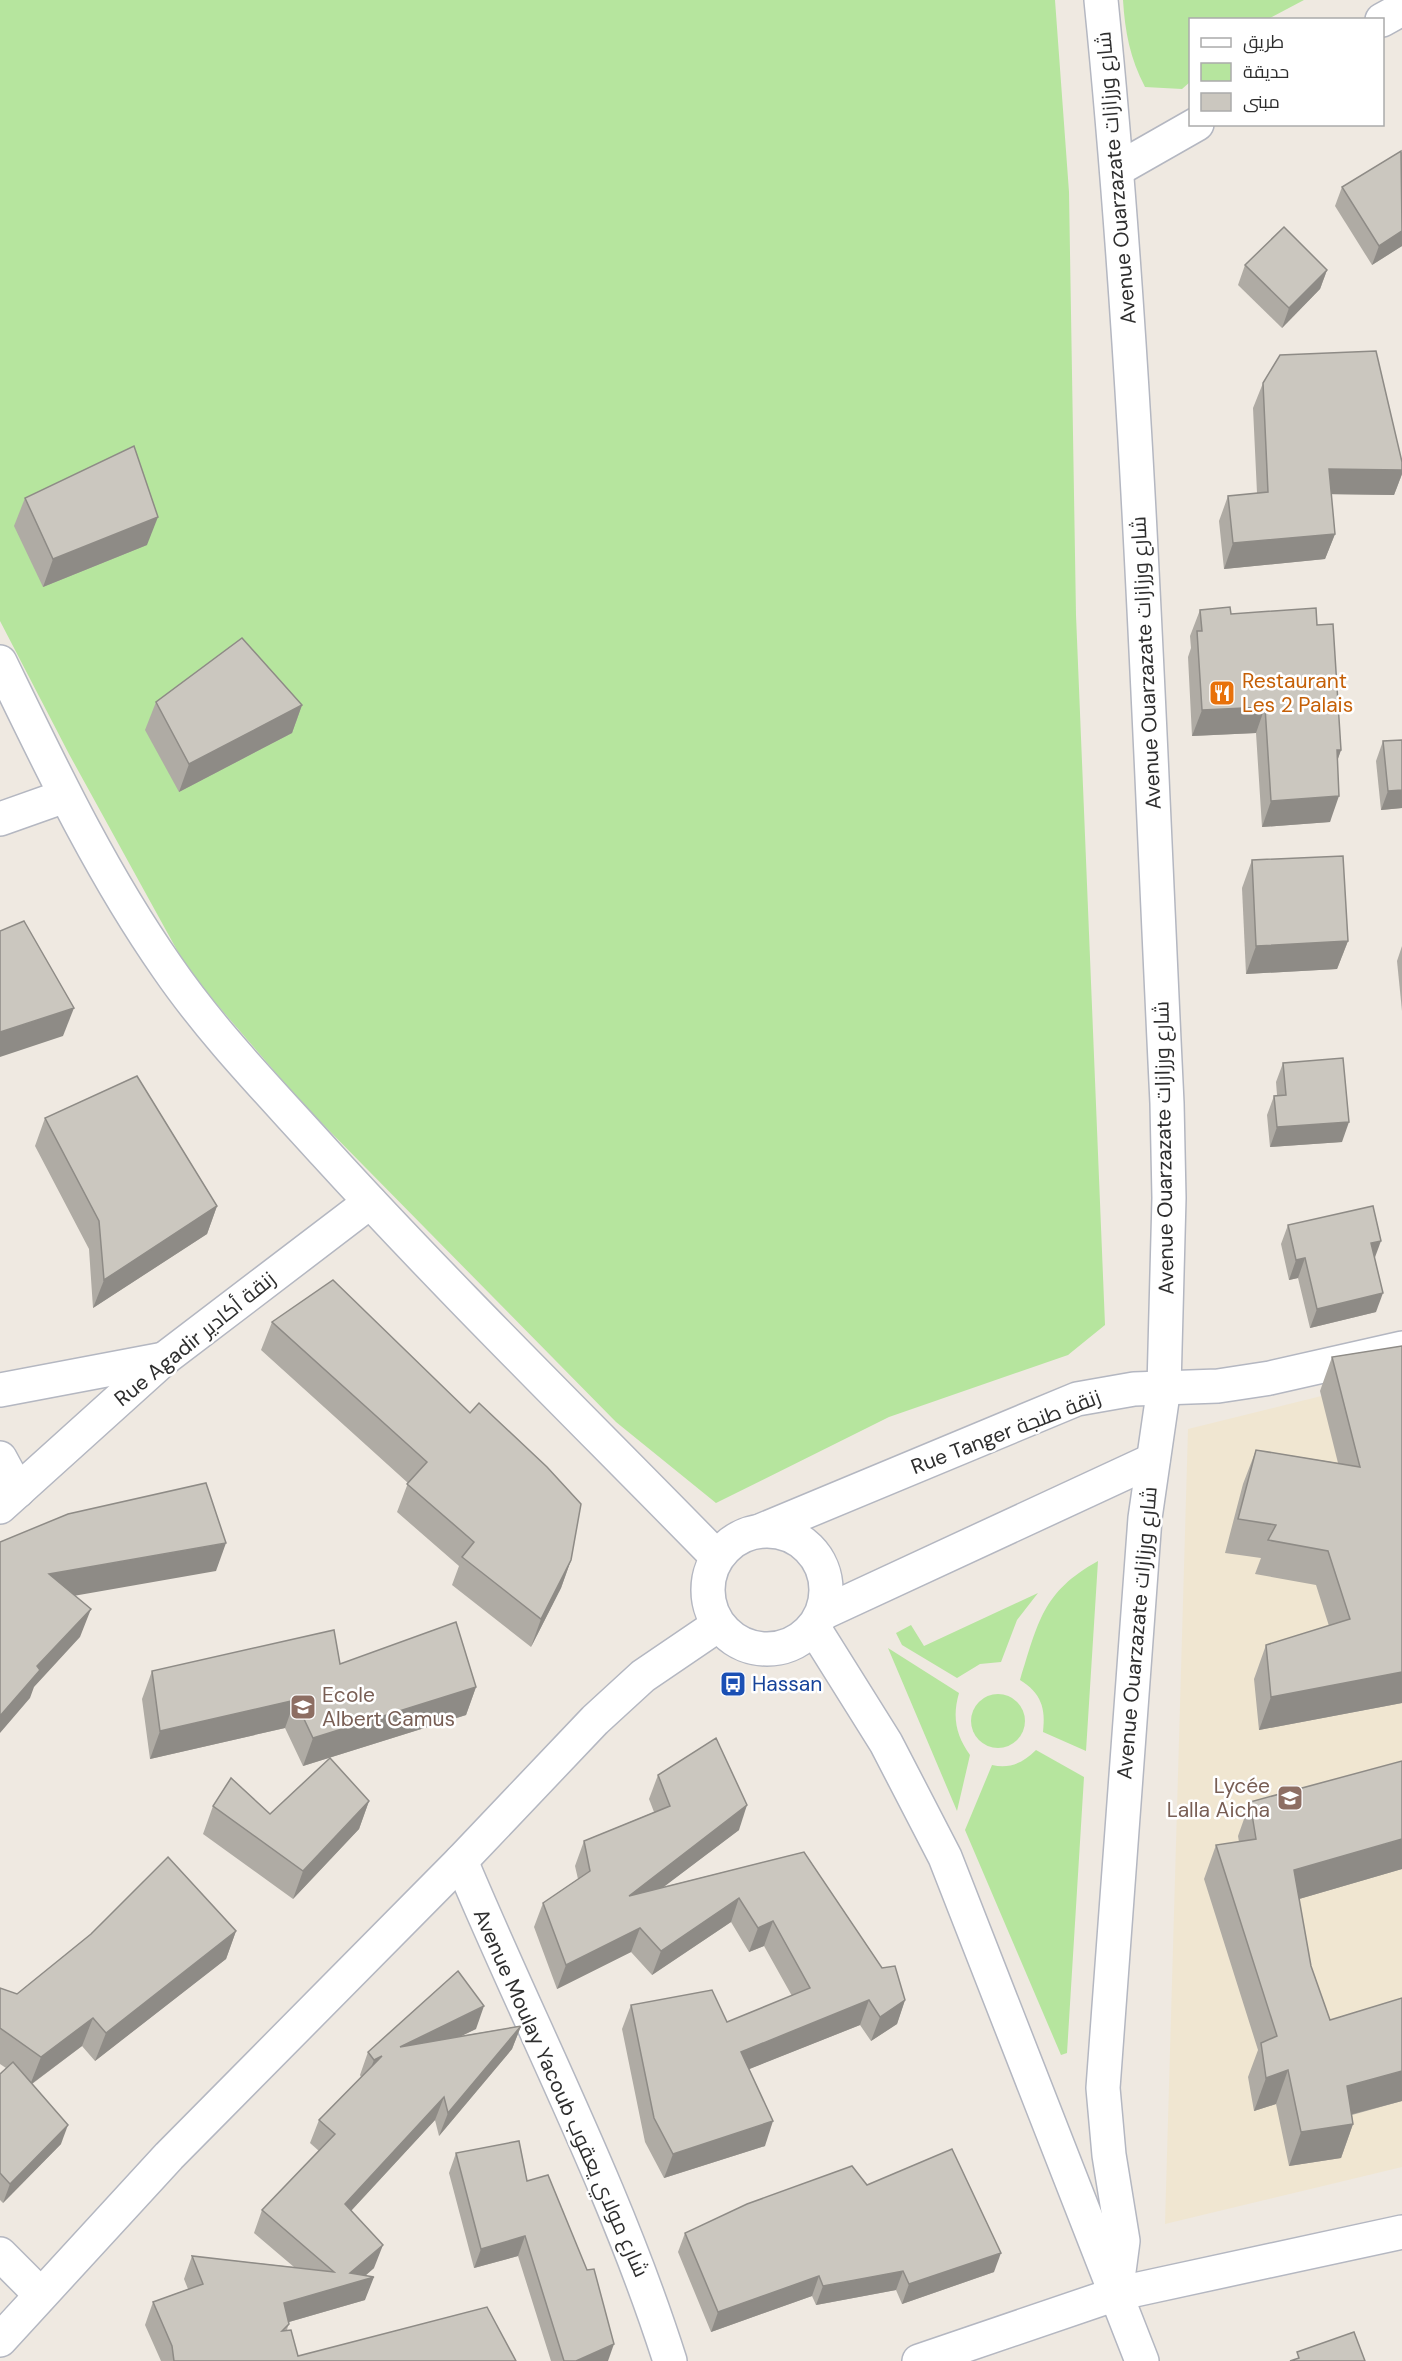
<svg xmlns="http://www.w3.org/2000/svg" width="1402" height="2361" font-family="'DM Sans',Cairo,sans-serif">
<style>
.education{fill:#f0e6d1}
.green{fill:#b6e59e}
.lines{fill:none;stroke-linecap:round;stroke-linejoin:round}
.street-casing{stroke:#b4b7c1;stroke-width:36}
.secondary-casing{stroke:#b4b7c1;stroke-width:36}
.street{stroke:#fff;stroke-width:33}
.secondary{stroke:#fff;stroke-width:33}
.wall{fill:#afaba4}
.shaded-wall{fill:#8e8b86}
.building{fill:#cbc7bf;stroke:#8e8b86;stroke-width:1.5}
.labels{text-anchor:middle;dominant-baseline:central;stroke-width:5;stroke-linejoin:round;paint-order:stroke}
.street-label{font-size:21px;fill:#2e2e2e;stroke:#fff}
.food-label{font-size:21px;fill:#c56008;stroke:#fff;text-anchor:start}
.transit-label{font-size:21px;fill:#164399;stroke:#fff;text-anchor:start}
.education-label{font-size:21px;fill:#785e54;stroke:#fff;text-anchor:start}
</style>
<rect width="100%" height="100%" fill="#efe9e1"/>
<!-- education -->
<polygon class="education" points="1402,1376 1402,2167 1165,2224 1188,1429"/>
<!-- green -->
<g class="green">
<polygon points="0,0 1055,0 1069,192 1076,615 1105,1325 1068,1355 889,1417 716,1503 616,1422 300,1101 189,972 69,754 0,621"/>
<path d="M1123,0H1304L1268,19L1190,20V82L1182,89L1145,87C1130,58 1125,32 1123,0Z"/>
<path d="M1098,1561L1086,1751L1043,1732C1046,1708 1041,1693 1020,1680C1038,1623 1042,1592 1098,1561Z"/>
<polygon points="1038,1593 1017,1620 1001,1662 980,1664 957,1678 902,1645 896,1633 911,1625 924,1646"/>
<path d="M888,1648L959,1693C952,1717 956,1735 970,1755L957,1811Z"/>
<circle cx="998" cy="1721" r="27"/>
<path d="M1036,1750L1084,1777L1067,2053L1061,2055L965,1830L992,1765C1010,1769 1023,1763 1036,1750Z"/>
</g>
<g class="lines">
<!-- street casing -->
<g class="street-casing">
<g id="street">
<path d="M1101,0C1138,367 1149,735 1167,1103L1169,1198L1164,1387L1145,1518L1103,2088L1109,2155L1123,2241L1116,2294"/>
<polyline points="1382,20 1402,9"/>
<polyline points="1118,169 1197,124"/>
<polyline points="0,819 65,796"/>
<polyline points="0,1390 164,1359"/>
<polyline points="0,1458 18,1491"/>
<polyline points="0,1507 164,1359 370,1202"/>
<polyline points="762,1530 1077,1399 1134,1389 1218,1386 1270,1378 1402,1348"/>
<polyline points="823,1613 1153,1460"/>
<path d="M461,1861C531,2028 615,2188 670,2361"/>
<polyline points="0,2254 40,2294"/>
<polyline points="919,2361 1116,2294 1402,2232"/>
</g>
</g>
<!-- secondary casing -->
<g class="secondary-casing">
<g id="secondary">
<path d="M0,662C51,767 100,871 167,967C213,1034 270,1092 325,1153C451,1291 586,1423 717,1557"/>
<circle cx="767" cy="1590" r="59"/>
<polyline points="814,1628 886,1743 945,1857 1142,2361"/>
<polyline points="0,2340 169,2156 461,1861 595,1720 643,1676 718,1625"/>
</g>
</g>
<!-- street -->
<use href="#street" class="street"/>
<!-- secondary -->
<use href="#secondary" class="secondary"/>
</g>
<!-- wall -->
<g class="wall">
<polygon points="1402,152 1402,246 1372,265 1335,206 1342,187"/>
<polygon points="1245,265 1327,270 1320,289 1282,328 1238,285"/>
<polygon points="1263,383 1402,462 1402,474 1394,495 1331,494 1335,534 1325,559 1224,569 1219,521 1228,496 1257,493 1253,408"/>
<polygon points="25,498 147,545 43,587 14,526"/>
<polygon points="1200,610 1317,625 1341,750 1337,761 1330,822 1262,827 1256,733 1192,736 1188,657 1191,648 1190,636"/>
<polygon points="156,702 302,705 292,733 179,792 145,730"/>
<polygon points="1402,740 1402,808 1381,810 1376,761 1383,741"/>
<polygon points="1252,860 1348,941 1337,969 1246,974 1242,888"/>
<polygon points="1402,946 1402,1011 1397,961"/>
<polygon points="1283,1063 1342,1142 1270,1147 1267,1115 1274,1096 1277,1095 1276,1082"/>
<polygon points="45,1118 217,1206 207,1234 93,1308 89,1249 35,1146"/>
<polygon points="1288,1225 1375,1258 1376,1312 1310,1328 1298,1278 1289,1280 1281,1244"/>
<polygon points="272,1322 571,1560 561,1588 531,1647 452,1585 459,1566 397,1512 408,1483 261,1350"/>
<polygon points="1402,1346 1402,1703 1259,1730 1254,1679 1266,1645 1329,1626 1316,1585 1255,1574 1261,1558 1225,1553 1243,1484 1256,1450 1338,1463 1320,1391 1332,1357"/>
<polygon points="340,1664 476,1687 466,1715 303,1766 285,1728 150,1759 142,1699 152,1671"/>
<polygon points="658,1775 739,1830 663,1887 804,1852 882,1968 905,2000 897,2024 871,2041 860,2025 749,2069 765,2146 664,2178 645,2142 622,2029 631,2005 727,2022 792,1996 764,1946 749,1952 731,1922 652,1975 631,1952 557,1989 534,1927 543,1903 578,1879 575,1866 584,1841 654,1812 649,1799"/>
<polygon points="369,1801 359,1829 293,1899 203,1834 213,1806 270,1814"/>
<polygon points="1250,1802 1402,1869 1299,1899 1311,1966 1330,2020 1402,1998 1402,2101 1352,2115 1353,2124 1341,2158 1289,2166 1276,2104 1254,2111 1248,2077 1258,2050 1204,1879 1216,1845 1239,1842 1238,1836"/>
<polygon points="236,1931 226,1959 95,2061 82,2046 32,2084 61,2144 3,2203 0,2200 0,2074 6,2068 0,2064 0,1988 17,1994"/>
<polygon points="521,2026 512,2049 439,2136 435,2120 351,2211 374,2268 365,2276 365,2300 289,2322 287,2330 298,2356 516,2361 161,2361 145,2325 153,2302 188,2289 184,2279 192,2256 294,2267 254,2233 262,2210 319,2151 310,2143 319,2120 361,2077 360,2075 368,2052 476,2029 460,2036"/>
<polygon points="456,2153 527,2181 608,2361 551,2361 518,2256 474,2268 449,2173"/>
<polygon points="867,2185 994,2272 902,2304 896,2290 816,2305 812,2296 711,2332 678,2252 685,2233"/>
</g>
<!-- shaded-wall -->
<g class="shaded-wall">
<polygon points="1402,231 1402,246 1372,265 1379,246"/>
<polygon points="1327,270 1320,289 1282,328 1289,308"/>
<polygon points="1329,469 1402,470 1402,474 1394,495 1319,494"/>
<polygon points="158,517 147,545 43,587 53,559"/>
<polygon points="1335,534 1325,559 1224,569 1233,543"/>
<polygon points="302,705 292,733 179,792 189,764"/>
<polygon points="1265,707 1256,733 1192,736 1202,710"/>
<polygon points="1337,750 1341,750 1332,776"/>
<polygon points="1402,790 1402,808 1381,810 1388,791"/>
<polygon points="1339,796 1330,822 1262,827 1271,801"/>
<polygon points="1348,941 1337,969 1246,974 1256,946"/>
<polygon points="74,1008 63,1036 0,1057 0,1032"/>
<polygon points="1349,1122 1342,1142 1270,1147 1277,1127"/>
<polygon points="217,1206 207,1234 93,1308 104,1280"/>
<polygon points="1381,1241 1374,1260 1371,1243"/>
<polygon points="1305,1258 1298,1278 1289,1280 1296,1260"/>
<polygon points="1383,1293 1376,1312 1310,1328 1317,1309"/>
<polygon points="226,1543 216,1571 39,1602 49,1574"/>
<polygon points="571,1560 561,1588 531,1647 541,1619"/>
<polygon points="91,1609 80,1637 34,1687 30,1698 0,1733 0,1716 37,1666"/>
<polygon points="1402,1672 1402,1703 1259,1730 1271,1697"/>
<polygon points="476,1687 466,1715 303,1766 313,1738"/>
<polygon points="295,1700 285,1728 150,1759 160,1731"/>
<polygon points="369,1801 359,1829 293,1899 303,1871"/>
<polygon points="747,1805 739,1830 620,1920 629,1896"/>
<polygon points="1402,1839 1402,1869 1282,1904 1294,1870"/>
<polygon points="739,1898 731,1922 652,1975 661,1951"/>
<polygon points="773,1921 764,1946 749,1952 758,1928"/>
<polygon points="640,1928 631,1952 557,1989 566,1965"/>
<polygon points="236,1931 226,1959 95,2061 106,2033"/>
<polygon points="869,2000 860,2025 732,2076 741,2052"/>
<polygon points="905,2000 897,2024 871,2041 880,2017"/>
<polygon points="484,2006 476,2029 392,2070 400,2047"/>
<polygon points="93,2018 82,2046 30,2085 41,2057"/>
<polygon points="521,2026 512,2049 439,2136 448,2113"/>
<polygon points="382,2056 365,2083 374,2060"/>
<polygon points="1288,2070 1276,2104 1254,2111 1266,2078"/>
<polygon points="1402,2071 1402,2101 1334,2119 1347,2086"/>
<polygon points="444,2097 435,2120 336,2227 345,2204"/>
<polygon points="773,2121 765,2146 664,2178 673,2154"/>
<polygon points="1353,2124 1341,2158 1289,2166 1301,2132"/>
<polygon points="68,2125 61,2144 3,2203 10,2184"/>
<polygon points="525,2236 518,2256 474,2268 481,2249"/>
<polygon points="383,2245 374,2268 359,2281 374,2277 365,2300 275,2326 284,2303 350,2273"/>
<polygon points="1001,2253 994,2272 902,2304 909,2284"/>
<polygon points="903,2271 896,2290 816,2305 823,2286"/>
<polygon points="819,2276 812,2296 711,2332 718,2312"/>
<polygon points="614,2344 608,2361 576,2361"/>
</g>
<!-- building -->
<g class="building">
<polygon points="1401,151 1402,231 1379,246 1342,187"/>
<polygon points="1284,227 1327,270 1289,308 1245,265"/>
<polygon points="1376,351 1402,462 1402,470 1329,469 1335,534 1233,543 1228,496 1268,492 1263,383 1280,355"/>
<polygon points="134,446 158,517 53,559 25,498"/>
<polygon points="1230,607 1231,614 1316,608 1317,625 1333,624 1341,750 1337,750 1339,796 1271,801 1265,707 1202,710 1197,631 1202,631 1200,610"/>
<polygon points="242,638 302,705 189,764 156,702"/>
<polygon points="1402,740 1402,790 1388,791 1383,741"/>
<polygon points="1343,856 1348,941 1256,946 1252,860"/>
<polygon points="24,921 74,1008 0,1032 0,931"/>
<polygon points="1343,1058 1349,1122 1277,1127 1274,1096 1286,1095 1283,1063"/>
<polygon points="137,1076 217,1206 104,1280 99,1221 45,1118"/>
<polygon points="1373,1206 1381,1241 1371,1243 1383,1293 1317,1309 1305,1258 1296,1260 1288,1225"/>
<polygon points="333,1280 470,1413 479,1403 547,1467 581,1504 571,1560 541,1619 462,1557 474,1542 407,1484 427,1462 272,1322"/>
<polygon points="1402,1346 1402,1672 1271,1697 1266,1645 1350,1619 1328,1551 1268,1540 1276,1525 1238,1519 1256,1450 1360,1467 1332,1357"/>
<polygon points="206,1483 226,1543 49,1574 91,1609 37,1666 40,1670 0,1716 0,1542 68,1514"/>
<polygon points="456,1622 476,1687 313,1738 295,1700 160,1731 152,1671 334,1630 340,1664"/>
<polygon points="716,1738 747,1805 629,1896 804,1852 882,1968 895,1966 905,2000 880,2017 869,2000 741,2052 773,2121 673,2154 654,2118 631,2005 712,1990 727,2022 810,1988 773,1921 758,1928 739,1898 661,1951 640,1928 566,1965 543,1903 590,1871 584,1841 670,1806 658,1775"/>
<polygon points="330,1758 369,1801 303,1871 213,1806 231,1778 270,1814"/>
<polygon points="1402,1761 1402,1839 1294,1870 1311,1966 1330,2020 1402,1998 1402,2071 1347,2086 1353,2124 1301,2132 1288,2070 1266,2078 1261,2043 1277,2036 1216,1845 1256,1839 1250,1802"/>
<polygon points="168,1857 236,1931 106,2033 93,2018 41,2057 0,2028 0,1988 17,1994 91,1934"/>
<polygon points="458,1971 484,2006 400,2047 521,2026 448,2113 444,2097 345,2204 383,2245 350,2273 374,2277 284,2303 289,2324 282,2331 291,2330 298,2356 487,2307 516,2361 174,2361 172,2346 153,2302 203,2284 192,2256 334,2272 262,2210 335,2134 319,2120 382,2056 374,2060 368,2052"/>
<polygon points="13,2062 68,2125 10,2184 0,2173 0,2074"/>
<polygon points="519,2141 527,2181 548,2175 587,2270 594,2269 614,2344 576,2361 564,2361 525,2236 481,2249 456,2153"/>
<polygon points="952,2149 1001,2253 909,2284 903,2271 823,2286 819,2276 718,2312 685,2233 747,2204 852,2166 867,2185"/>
<polygon points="1354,2332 1365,2361 1290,2361 1299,2358 1297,2352"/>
</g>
<!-- icons -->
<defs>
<g id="restaurant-square" transform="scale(1.35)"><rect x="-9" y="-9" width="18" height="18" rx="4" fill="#e8710a" stroke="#fff"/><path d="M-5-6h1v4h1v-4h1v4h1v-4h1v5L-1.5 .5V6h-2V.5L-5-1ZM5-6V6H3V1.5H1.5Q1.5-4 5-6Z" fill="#fff"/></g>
<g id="bus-square" transform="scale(1.35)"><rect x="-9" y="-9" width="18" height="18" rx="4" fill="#1a4fb4" stroke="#fff"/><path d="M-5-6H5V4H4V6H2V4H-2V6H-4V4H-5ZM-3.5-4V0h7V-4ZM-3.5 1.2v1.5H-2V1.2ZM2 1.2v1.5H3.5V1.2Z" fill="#fff"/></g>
<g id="school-square" transform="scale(1.35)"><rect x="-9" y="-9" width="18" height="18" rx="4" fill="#8d6e63" stroke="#fff"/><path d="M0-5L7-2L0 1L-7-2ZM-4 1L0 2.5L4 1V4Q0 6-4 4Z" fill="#fff"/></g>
<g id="university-square" transform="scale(1.35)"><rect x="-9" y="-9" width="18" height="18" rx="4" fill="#8d6e63" stroke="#fff"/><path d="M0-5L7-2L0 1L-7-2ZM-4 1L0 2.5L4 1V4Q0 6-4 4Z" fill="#fff"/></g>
</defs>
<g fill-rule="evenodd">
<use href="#restaurant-square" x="1222" y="693"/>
<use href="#bus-square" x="733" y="1684"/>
<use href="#school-square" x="303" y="1707"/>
<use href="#university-square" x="1290" y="1798"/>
</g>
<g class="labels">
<!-- street labels -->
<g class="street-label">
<text transform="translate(1116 178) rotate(-95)">Avenue Ouarzazate شارع ورزازات</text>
<text transform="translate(1146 663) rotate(-93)">Avenue Ouarzazate شارع ورزازات</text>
<text transform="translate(1164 1148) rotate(-91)">Avenue Ouarzazate شارع ورزازات</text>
<text transform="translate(195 1339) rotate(-39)">Rue Agadir زنقة أكادير</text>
<text transform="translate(1006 1432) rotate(-21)">Rue Tanger زنقة طنجة</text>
<text transform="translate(1137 1633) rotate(-85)">Avenue Ouarzazate شارع ورزازات</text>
<text transform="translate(561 2093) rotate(66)">Avenue Moulay Yacoub شارع مولاي يعقوب</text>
</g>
<!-- food labels -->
<g class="food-label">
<text x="1242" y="681">Restaurant<tspan x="1242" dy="24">Les 2 Palais</tspan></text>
</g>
<!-- transit labels -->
<g class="transit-label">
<text x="752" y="1684">Hassan</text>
</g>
<!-- education labels -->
<g class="education-label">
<text x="322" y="1695">Ecole<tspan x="322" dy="24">Albert Camus</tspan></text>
<text x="1270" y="1786" text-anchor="end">Lycée<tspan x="1270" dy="24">Lalla Aicha</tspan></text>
</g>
</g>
<!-- legend -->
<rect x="1189" y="18" width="195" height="108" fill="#ffffff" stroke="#ababab" stroke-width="1.5"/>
<rect x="1201" y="38" width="30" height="9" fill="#ffffff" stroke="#ababab" stroke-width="1.5"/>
<text x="1243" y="48" font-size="18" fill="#2e2e2e">طريق</text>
<rect x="1201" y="63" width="30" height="18" fill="#b6e59e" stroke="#ababab" stroke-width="1.5"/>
<text x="1243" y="78" font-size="18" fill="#2e2e2e">حديقة</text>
<rect x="1201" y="93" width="30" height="18" fill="#cbc7bf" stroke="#ababab" stroke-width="1.5"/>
<text x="1243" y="108" font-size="18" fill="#2e2e2e">مبنى</text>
</svg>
